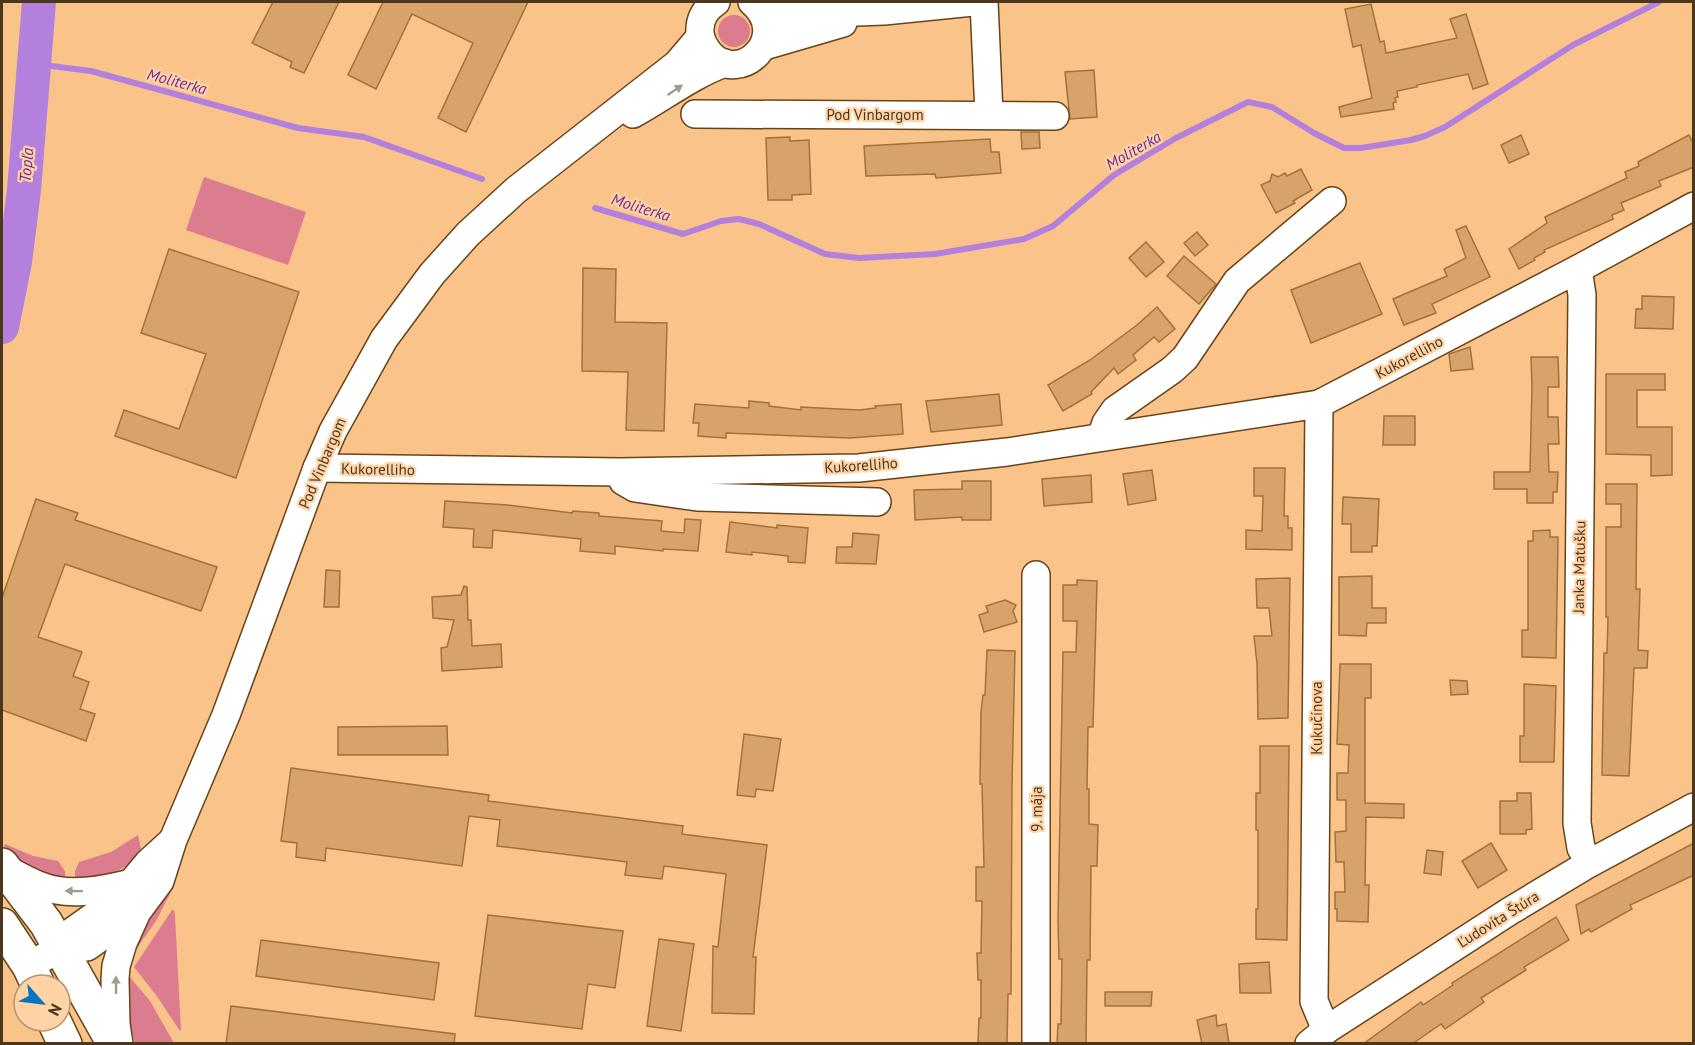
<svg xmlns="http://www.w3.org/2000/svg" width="1695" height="1045" font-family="'PT Sans',sans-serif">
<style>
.green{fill:#db7d8f}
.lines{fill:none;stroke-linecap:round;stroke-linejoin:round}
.stream{stroke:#b380de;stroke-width:6}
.river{stroke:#b380de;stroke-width:34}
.building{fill:#d8a36b;stroke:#a37239;stroke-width:1.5}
.minor-casing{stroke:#684418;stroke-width:30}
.major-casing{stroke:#684418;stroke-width:36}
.minor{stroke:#fff;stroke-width:27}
.major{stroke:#fff;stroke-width:33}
.oneway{fill:#a59a8e}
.labels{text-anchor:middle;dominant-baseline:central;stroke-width:4.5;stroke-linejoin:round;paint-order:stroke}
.street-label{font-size:15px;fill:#4b361e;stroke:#ffd3a5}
.water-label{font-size:16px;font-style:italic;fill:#6b2a98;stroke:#ffd3a5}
</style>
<rect width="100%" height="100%" fill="#f9c38a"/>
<!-- green -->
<g class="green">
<circle cx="734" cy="31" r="16"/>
<polygon points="204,177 306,212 288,265 186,230"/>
<path d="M138,835L141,849C129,874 98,877 75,882V871L79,862L111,852Z"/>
<path d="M5,844L33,856L58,861L65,871V881C35,872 27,869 4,846Z"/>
<polygon points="171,885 173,888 156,921 132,955 131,944"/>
<polygon points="172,910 174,910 175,916 181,1030 180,1031 156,995 134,967"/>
<polygon points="129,976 150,1001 174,1043 135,1043 126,1011"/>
</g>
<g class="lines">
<!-- stream -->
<g class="stream">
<polyline points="35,64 91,71 298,128 364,137 482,179"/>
<polyline points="595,208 683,234 721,221 739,219 759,224 825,254 859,258 935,254 1024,239 1053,226 1114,175 1176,138 1248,102 1272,107 1314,133 1344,148 1361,148 1411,140 1425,136 1445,127 1573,45 1659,2"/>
</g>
<!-- river -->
<polyline class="river" points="2,327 15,262 24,190 39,2"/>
</g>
<!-- building -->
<g class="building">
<polygon points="273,2 339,2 304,73 290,67 292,62 252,43"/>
<polygon points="383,2 528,2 466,132 438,118 473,43 412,14 376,89 348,75"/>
<polygon points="1371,4 1380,42 1384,41 1386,53 1457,38 1450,19 1466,14 1488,84 1473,89 1468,74 1417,85 1417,87 1397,91 1398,97 1395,98 1396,102 1393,103 1394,109 1341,117 1339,107 1372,98 1361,45 1353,47 1345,9"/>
<polygon points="1094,70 1097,117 1070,119 1065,72"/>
<polygon points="1021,132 1039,132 1040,148 1022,149"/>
<polygon points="1521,135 1529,154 1509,163 1501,145"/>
<polygon points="1689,135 1694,145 1694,167 1659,181 1661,186 1621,203 1624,210 1612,215 1613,219 1544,250 1545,252 1534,258 1535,260 1519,269 1509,249 1547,223 1545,217 1627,178 1625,172 1639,166 1638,162"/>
<polygon points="790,137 790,141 809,140 811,194 792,195 792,200 768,200 766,138"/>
<polygon points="990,139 991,152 999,152 1001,173 936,178 935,174 866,176 864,146"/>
<polygon points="1301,169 1312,190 1293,201 1295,203 1276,213 1261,185 1270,181 1272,174 1278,177 1285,173 1287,176"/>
<polygon points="1466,226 1490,277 1432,304 1436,313 1404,325 1393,299 1447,276 1444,269 1466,258 1456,230"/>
<polygon points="1197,232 1208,245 1195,256 1184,243"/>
<polygon points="1146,242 1164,262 1146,277 1129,258"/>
<polygon points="169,249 299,292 236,478 115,436 124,410 179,429 206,354 141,333"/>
<polygon points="1184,256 1216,284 1199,304 1167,276"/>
<polygon points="1360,263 1382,314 1311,343 1291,290"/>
<polygon points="583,268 616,269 615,322 667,323 664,431 626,430 628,372 582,371"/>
<polygon points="1642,296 1674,297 1673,329 1635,328 1636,309 1642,309"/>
<polygon points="1157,307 1175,329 1159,342 1154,337 1133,355 1136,360 1118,374 1114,368 1091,392 1092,394 1063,411 1048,385 1090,360 1137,325"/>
<polygon points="1470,347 1473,369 1451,371 1449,354"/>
<polygon points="1531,357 1558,357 1559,387 1548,387 1548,417 1558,417 1559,444 1548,444 1549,472 1558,472 1557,492 1553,492 1553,503 1527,503 1527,489 1494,489 1494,472 1530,472 1532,387"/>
<polygon points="1606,374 1665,374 1665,390 1637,390 1637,427 1672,427 1672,475 1651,476 1651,455 1606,454"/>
<polygon points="999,394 1002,425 931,432 926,401"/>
<polygon points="749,401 769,403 769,406 801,410 801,407 859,410 876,408 875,406 901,404 903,434 850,438 726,433 726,438 698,436 699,423 693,423 695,404 749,408"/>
<polygon points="1384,416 1415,416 1415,445 1383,445"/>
<polygon points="1254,468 1285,468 1284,516 1288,516 1288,528 1292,528 1292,550 1246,549 1246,530 1262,531 1263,496 1254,496"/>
<polygon points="1152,470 1156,500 1128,505 1123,474"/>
<polygon points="1091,475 1092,502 1044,506 1042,479"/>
<polygon points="962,481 991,481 991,520 962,520 962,517 915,520 914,490 962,489"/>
<polygon points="1606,484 1637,484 1636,589 1640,589 1638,650 1648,651 1647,668 1634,668 1629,776 1602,775 1604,653 1607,653 1608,617 1606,617 1606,527 1621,527 1621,504 1606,504"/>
<polygon points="1343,497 1379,499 1377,546 1372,546 1372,552 1351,552 1351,524 1342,524"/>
<polygon points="36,499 78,513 75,520 217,567 201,611 65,564 38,637 82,652 73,676 89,682 80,709 95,714 86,741 2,710 2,598"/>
<polygon points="445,501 508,505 572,513 573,511 599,513 599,516 662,521 661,531 684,533 685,519 701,520 698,551 663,549 663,551 615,546 615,554 580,551 581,539 493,530 492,548 473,547 474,529 443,527"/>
<polygon points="730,522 777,528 777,525 808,528 805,563 788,562 788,556 752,552 752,555 726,552"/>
<polygon points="1550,530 1550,537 1558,537 1556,658 1522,657 1522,630 1528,630 1528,541 1533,541 1533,531"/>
<polygon points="853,533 879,535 876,564 836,563 837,547 852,547"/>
<polygon points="326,570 340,571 339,607 324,607"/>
<polygon points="1372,576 1372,608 1386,608 1386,623 1367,623 1366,636 1339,635 1339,577"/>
<polygon points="1290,578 1288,718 1258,719 1257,664 1254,636 1272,636 1269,608 1257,608 1256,579"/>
<polygon points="1077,580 1097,581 1093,727 1088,727 1087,789 1089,789 1089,824 1098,825 1097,866 1091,866 1090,960 1087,960 1086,1044 1057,1044 1058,1024 1061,1024 1062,959 1059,959 1058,921 1063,652 1076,652 1077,621 1063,621 1063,585 1077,585"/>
<polygon points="464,586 467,587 468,620 471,620 472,646 501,644 502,667 442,671 441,648 447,647 454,620 433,618 432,597 461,595"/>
<polygon points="1005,600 1016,605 1013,611 1017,622 984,632 979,615 988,612 986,606"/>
<polygon points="987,650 1015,651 1012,785 1011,994 1008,994 1007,1044 978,1044 979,1018 981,1018 981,980 978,980 977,953 981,953 982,901 976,901 976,867 984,867 982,784 980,784 981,712 983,695 985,695"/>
<polygon points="1340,664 1371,664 1371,698 1365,698 1365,803 1404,804 1404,818 1366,817 1365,885 1369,885 1368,922 1337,921 1337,909 1335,909 1335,892 1345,892 1344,862 1336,862 1335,832 1346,831 1346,800 1337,800 1337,773 1348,773 1349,745 1337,744"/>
<polygon points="1450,680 1467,681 1468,694 1451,695"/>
<polygon points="1524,684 1556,686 1554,762 1520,762 1520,736 1524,736"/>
<polygon points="447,726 448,755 338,755 338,727"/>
<polygon points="744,734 781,739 773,791 756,789 755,797 737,795"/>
<polygon points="1260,746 1289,746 1287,940 1256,939 1256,909 1258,909 1258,830 1256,830 1256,793 1260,793"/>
<polygon points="291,768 489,795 488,801 683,826 682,834 767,845 753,957 756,957 754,1014 712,1013 713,946 718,947 726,874 664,866 662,879 625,875 627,862 497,846 500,820 469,816 462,866 326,848 325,861 296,857 297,843 281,841"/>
<polygon points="1517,793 1531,793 1532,829 1526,830 1526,834 1500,834 1500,801 1517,801"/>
<polygon points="1491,843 1507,870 1478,888 1462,861"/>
<polygon points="1694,843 1694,875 1630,905 1632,909 1591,932 1589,929 1581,934 1576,905"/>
<polygon points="1427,850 1443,852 1441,875 1424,873"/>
<polygon points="488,915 623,931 615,988 588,984 582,1029 475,1016"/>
<polygon points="1556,917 1569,940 1524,967 1526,970 1481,998 1484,1002 1445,1029 1441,1024 1412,1044 1363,1044 1421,1002 1423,1005 1453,985 1452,983"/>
<polygon points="659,939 694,944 681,1031 647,1026"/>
<polygon points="261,940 439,963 434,1000 256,976"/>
<polygon points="1269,962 1271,993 1240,993 1239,964"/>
<polygon points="1105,992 1152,992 1151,1006 1105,1006"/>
<polygon points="231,1006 455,1034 454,1044 226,1044"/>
<polygon points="1216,1015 1217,1026 1226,1024 1229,1044 1202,1044 1197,1020"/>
</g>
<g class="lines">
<!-- minor casing -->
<g class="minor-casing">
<g id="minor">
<path d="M716,2C705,9 699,20 700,33C701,41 705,48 710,54C741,87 792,36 752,2"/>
<polyline points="984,2 989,114"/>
<polyline points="761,9 777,15 884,11 973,2"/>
<polyline points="764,46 843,23"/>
<path d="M633,114C664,97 692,75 725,63"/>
<polyline points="695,114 1055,116"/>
<polyline points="1578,269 1582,295 1577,823 1581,848 1590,863"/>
<polyline points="1319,404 1314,1001 1326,1030"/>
<polyline points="1101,437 1106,423 1115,410 1172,370 1185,358 1237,281 1332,201"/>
<polyline points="317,468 620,472 859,468 1007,452 1319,404 1578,269 1694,206"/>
<polyline points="620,473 623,481 635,488 697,497 877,502"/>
<path d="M6,869C18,875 29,882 41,886C69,897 103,890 131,883"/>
<polyline points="60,948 87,947 135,913"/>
<polyline points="29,966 60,948 70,933 118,899 149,862 171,842"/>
<polyline points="119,1044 116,1024 115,979 116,966 123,943 137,912 160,881 173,840 226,715 317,468 333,431 384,339 432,274 468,234 516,190 677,64 700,37"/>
<polyline points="1036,1044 1036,575"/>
<polyline points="1309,1044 1326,1030 1510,911 1590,863 1694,807"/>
</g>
</g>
<!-- major casing -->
<g class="major-casing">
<g id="major">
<polyline points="2,865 46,923 114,1044"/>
<polyline points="2,925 29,966 38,985"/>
<polyline points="54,1021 65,1044"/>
</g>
</g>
<!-- minor -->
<use href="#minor" class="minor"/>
<!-- major -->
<use href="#major" class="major"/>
</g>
<!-- one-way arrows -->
<defs><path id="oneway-solid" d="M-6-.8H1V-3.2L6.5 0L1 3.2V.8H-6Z" transform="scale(1.5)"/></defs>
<g class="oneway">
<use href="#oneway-solid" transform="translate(675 90) rotate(-34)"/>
<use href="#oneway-solid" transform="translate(74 891) rotate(-179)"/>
<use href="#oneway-solid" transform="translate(116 985) rotate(-91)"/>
</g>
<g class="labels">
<!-- street labels -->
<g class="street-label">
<text x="875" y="114">Pod Vinbargom</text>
<text transform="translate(1409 357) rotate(-28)">Kukorelliho</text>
<text transform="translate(322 463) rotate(-67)">Pod Vinbargom</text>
<text transform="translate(861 465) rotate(-4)">Kukorelliho</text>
<text transform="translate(378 469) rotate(1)">Kukorelliho</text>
<text transform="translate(1579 567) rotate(-89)">Janka Matušku</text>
<text transform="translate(1316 718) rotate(-90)">Kukučínova</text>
<text transform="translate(1036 809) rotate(-90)">9. mája</text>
<text transform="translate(1498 919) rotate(-32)">Ľudovíta Štúra</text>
</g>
<!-- water labels -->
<g class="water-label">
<text transform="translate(177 81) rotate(15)">Moliterka</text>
<text transform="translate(1133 150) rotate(-30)">Moliterka</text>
<text transform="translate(26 165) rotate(-85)">Topľa</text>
<text transform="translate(641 207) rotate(17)">Moliterka</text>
</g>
</g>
<!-- border -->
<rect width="1695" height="1045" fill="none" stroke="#4b361e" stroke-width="6"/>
<!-- north arrow -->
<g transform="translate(42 1003) rotate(118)"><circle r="28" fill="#ffd3a5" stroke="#b7946f" stroke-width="1.5"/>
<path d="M0-4.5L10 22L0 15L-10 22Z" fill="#0774bf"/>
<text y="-9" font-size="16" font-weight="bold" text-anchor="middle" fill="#4b361e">N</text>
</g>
</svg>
